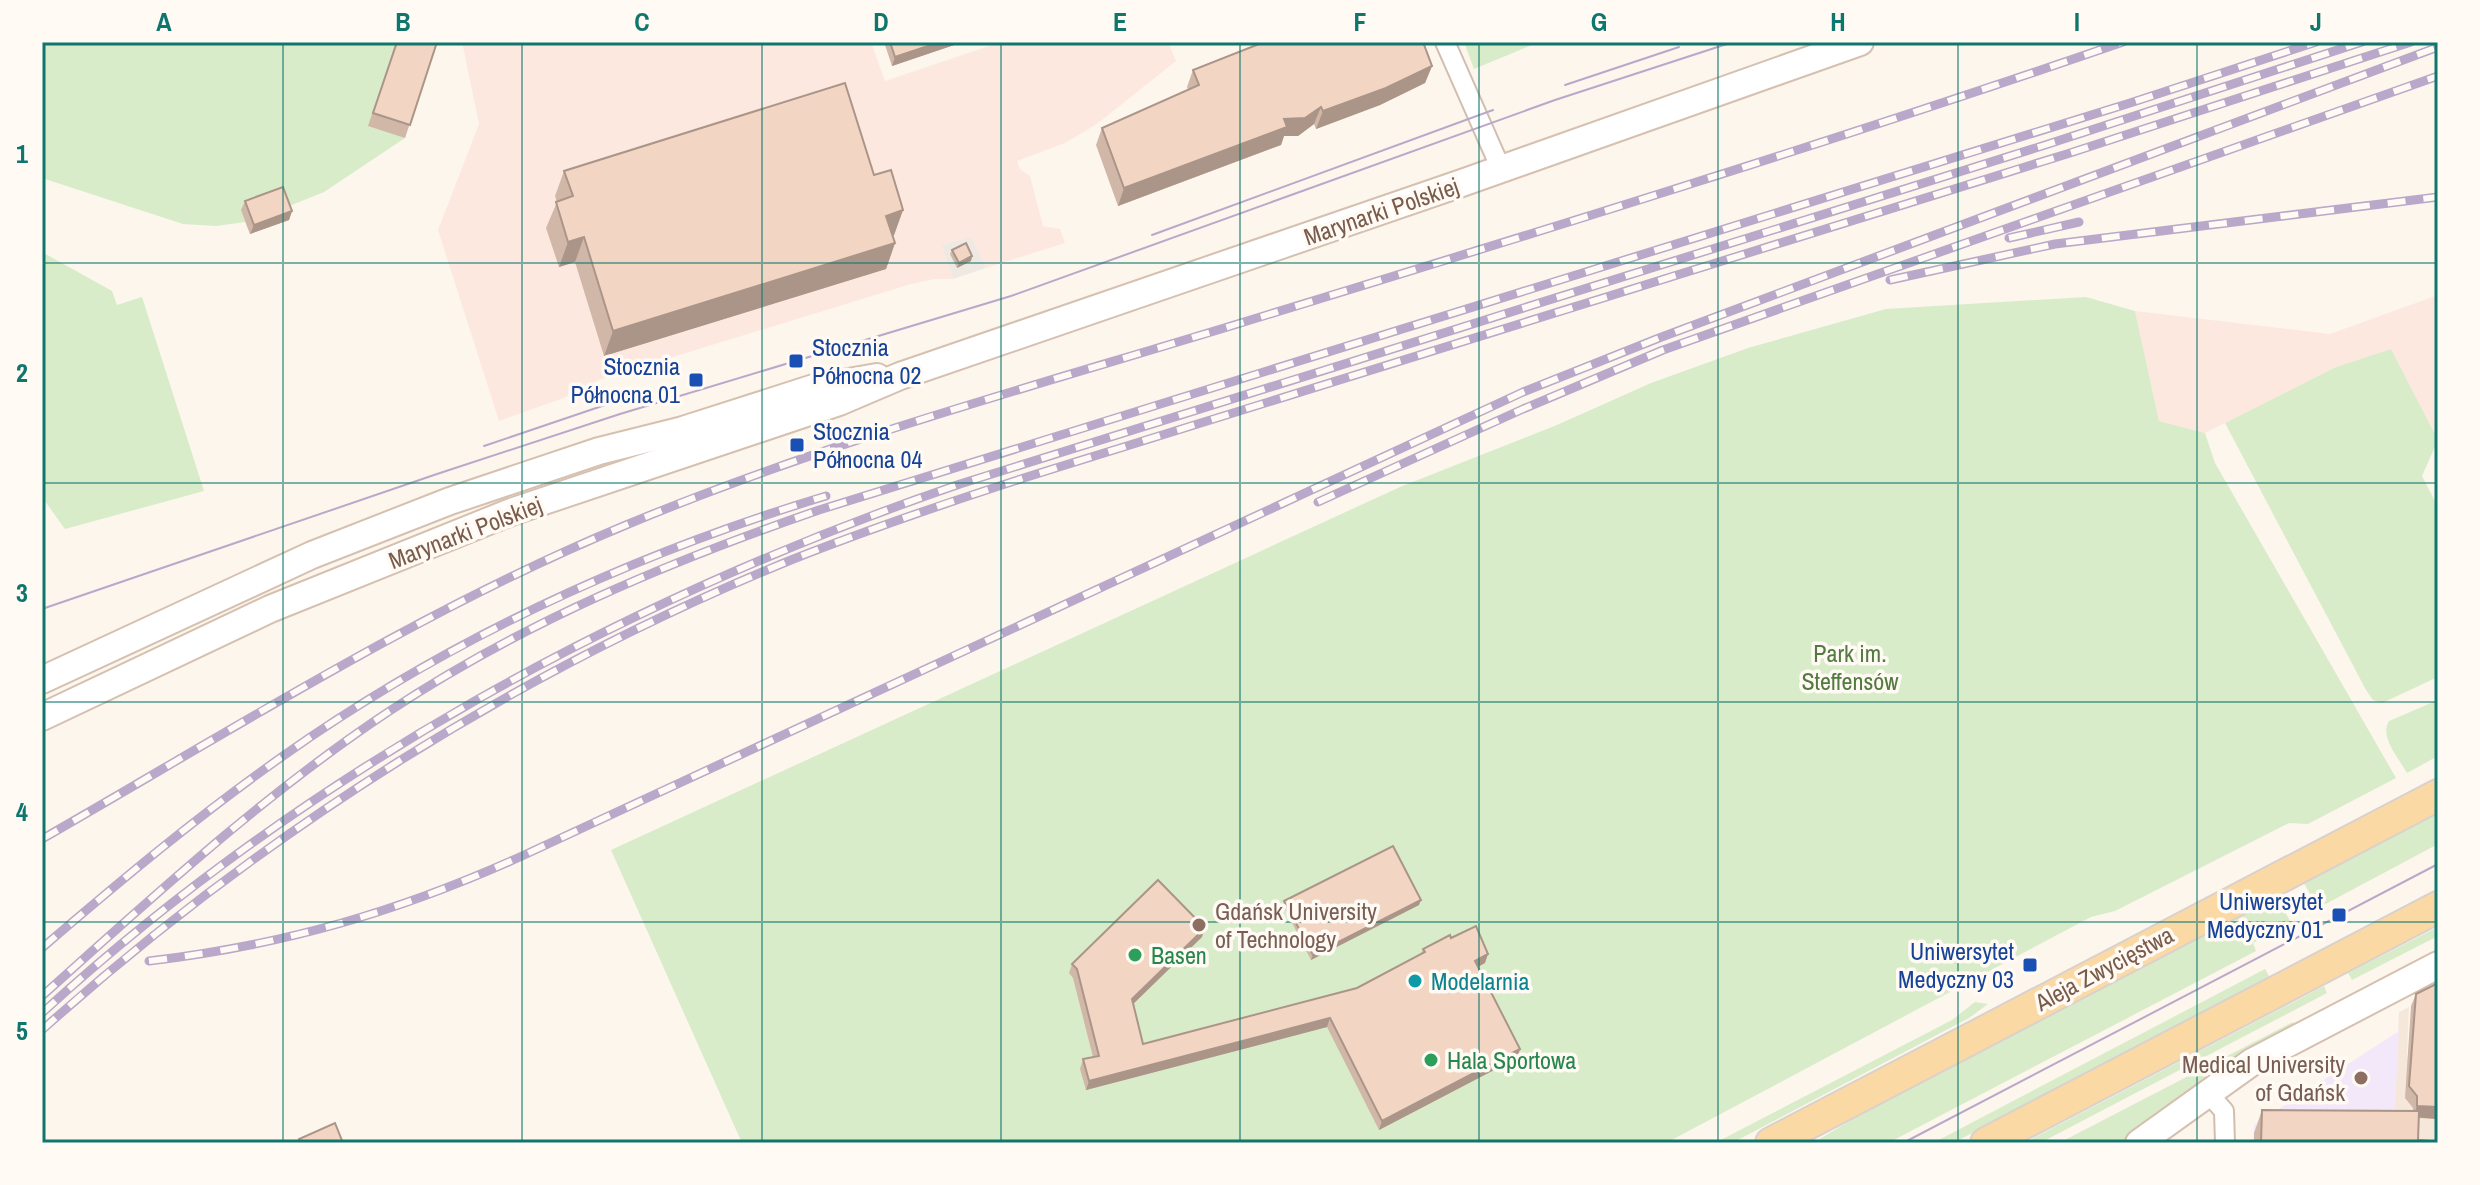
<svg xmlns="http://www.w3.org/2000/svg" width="2480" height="1185" font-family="'Archivo Narrow',sans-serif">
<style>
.residential{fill:#f5e8da}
.commercial{fill:#fde8e0}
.industrial{fill:#efe9e4}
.education{fill:#f3e8fa}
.green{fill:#d8ecc9}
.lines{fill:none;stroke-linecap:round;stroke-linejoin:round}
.street-casing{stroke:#d1beb0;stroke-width:22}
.secondary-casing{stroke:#d6c0b0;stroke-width:30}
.primary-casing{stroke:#dad1cd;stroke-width:34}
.street{stroke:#fff;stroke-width:18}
.secondary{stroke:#fff;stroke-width:26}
.primary{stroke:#fbd9a5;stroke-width:30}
.tram{stroke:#b9a8c9;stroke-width:2}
.rail-casing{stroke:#b9a8c9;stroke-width:9}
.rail{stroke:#fffaf3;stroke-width:6;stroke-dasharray:18;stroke-linecap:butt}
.wall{fill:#d1b7a8}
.shaded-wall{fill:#aa9588}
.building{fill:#f3d5c3;stroke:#aa9588;stroke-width:2}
.grid{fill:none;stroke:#0f766e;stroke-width:2;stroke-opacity:0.55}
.transit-dot{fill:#1a4fb4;stroke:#fffaf3;stroke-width:3}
.education-dot{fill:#8d6e63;stroke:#fffaf3;stroke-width:3}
.leisure-dot{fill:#2e9e5b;stroke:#fffaf3;stroke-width:3}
.culture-dot{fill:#0f9aa8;stroke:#fffaf3;stroke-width:3}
.labels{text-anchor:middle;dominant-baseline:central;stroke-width:7;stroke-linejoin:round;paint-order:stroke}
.street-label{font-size:24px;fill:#7a5c4d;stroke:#fffaf3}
.transit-label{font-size:24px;fill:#164399;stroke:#fffaf3;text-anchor:end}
.park-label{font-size:24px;fill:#537a41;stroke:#fffaf3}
.education-label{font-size:24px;fill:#785e54;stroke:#fffaf3;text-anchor:start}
.leisure-label{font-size:24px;fill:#27864d;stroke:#fffaf3;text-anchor:start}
.culture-label{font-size:24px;fill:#0d838f;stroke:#fffaf3;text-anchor:start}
.neatline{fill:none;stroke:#0f766e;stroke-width:3}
.grid-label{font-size:26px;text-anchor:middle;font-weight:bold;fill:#0f766e}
</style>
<rect width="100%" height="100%" fill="#fdf6ec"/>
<!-- residential -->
<polygon class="residential" points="2409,1007 2407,1057 2438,1058 2438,1143 2393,1143 2399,1012"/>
<!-- commercial -->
<g class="commercial">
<polygon points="462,42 871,42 885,81 1001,42 1168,42 1176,61 1097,124 1065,143 1017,161 1020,169 1030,176 1043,226 1060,229 1065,243 986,268 971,238 943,245 953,279 935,279 911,284 601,379 561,399 499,421 438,230 479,124"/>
<polygon points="2438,295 2438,440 2391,349 2336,367 2205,433 2159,421 2135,311 2330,334"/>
</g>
<!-- industrial -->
<polygon class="industrial" points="971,237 986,268 953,279 942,245"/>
<!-- education -->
<polygon class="education" points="2399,1031 2393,1143 2253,1143 2254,1125"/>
<!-- green -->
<g class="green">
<polygon points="42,42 436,42 405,138 324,192 284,208 289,220 250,234 245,222 216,226 183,224 42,178"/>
<polygon points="1464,42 1539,42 1474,69"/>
<polygon points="42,252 112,291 117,305 142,297 204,491 65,529 42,497"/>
<polygon points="2086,297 2135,311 2159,421 2205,433 2215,463 2396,778 2308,824 2289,823 2115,911 2091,917 1666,1143 742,1143 611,850 1400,487 1557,425 1651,383 1748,348 1886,309"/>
<polygon points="2391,349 2438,440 2422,476 2438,507 2438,677 2382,703 2373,700 2366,690 2225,423 2336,367"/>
<path d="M2438,700V756L2407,773C2399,758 2379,737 2389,721Z"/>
<polygon points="2438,813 2438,844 2318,908 2304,883"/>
<polygon points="2277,897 2291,923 2253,943 2256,951 1888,1143 1813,1143 1856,1117"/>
<polygon points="2438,927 2438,936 2352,980 2348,973"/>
<polygon points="2265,969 2270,978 1953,1143 1933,1143"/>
<polygon points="2324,986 2327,993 2040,1143 2024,1143"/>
<polygon points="1975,1002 1988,1004 1969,1018 1732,1143 1715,1143 1952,1020"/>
<polygon points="2293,1022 2295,1025 2183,1096 2120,1143 2059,1143"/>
</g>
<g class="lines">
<!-- street casing -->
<g class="street-casing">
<g id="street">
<polyline points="1445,42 1501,169"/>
<polyline points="2208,1093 2224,1111 2225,1143"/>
</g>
</g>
<!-- secondary casing -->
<g class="secondary-casing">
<g id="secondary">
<polyline points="42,680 312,555 450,501 599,451 683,430 814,388 877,377"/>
<polyline points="42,717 270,609 511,512 839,402 900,376 1459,184 1860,42"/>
<polyline points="2139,1143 2252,1062 2438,965"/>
</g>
</g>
<!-- primary casing -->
<g class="primary-casing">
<g id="primary">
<polyline points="1771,1143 2438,795"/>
<polyline points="1986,1143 2438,907"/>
</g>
</g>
<!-- street -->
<use href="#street" class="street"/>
<!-- secondary -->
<use href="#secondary" class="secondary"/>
<!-- primary -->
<use href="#primary" class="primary"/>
<!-- tram -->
<g class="tram">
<polyline points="1565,85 1679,47"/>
<polyline points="1152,235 1493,110"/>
<polyline points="484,446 608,404 648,394"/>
<polyline points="42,609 437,474 620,414 1011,296 1555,100 1733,42"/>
<polyline points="1903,1143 2438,864"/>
</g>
<!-- rail casing -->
<g class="rail-casing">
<g id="rail">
<polyline points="2009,238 2079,222"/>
<polyline points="1890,280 2055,244 2438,197"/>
<polyline points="1318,502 1523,409 1663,350 2438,76"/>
<path d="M42,839C234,729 421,610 626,525C823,443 1031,387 1234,325C1532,234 1829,143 2123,42"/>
<path d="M42,948C120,881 199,815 283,756C447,640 634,554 826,496"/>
<path d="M149,961C284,945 398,912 522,856L1523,392L1659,338L2438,47"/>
<path d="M42,996C153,897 263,795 388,712C522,623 668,562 819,510L2130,103L2316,42"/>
<path d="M42,1013C305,773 624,599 960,484L2042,146L2362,42"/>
<path d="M42,1030C262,833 516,672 791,560C869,529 949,502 1030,476L2070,153L2411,42"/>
</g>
</g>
<!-- rail -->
<use href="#rail" class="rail"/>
</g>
<!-- wall -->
<g class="wall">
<polygon points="396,42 437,42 405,138 368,126"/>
<polygon points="884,42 963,42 892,66"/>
<polygon points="1432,66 1425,83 1380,105 1316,129 1314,124 1298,136 1284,136 1281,145 1118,206 1096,145 1102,128 1188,90 1187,87 1193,70"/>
<polygon points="564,171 874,175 903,210 894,235 893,236 895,243 886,269 604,356 575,262 559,267 546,228 557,202 555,196"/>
<polygon points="245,201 292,211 289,220 250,234 241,210"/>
<polygon points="952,250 972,256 971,261 957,268 950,254"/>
<polygon points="1284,901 1419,905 1311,960 1283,905"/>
<polygon points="1202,937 1133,1004 1143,1044 1357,988 1421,954 1423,949 1451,938 1485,963 1478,967 1520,1049 1517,1058 1379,1130 1327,1027 1086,1090 1080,1069 1083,1059 1093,1057 1073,978 1069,973 1072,964"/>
<polygon points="2416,994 2437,1119 2419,1118 2418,1140 2429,1143 2254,1143 2254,1133 2262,1110 2413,1111 2413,1108 2405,1098 2411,1006"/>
</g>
<!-- shaded-wall -->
<g class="shaded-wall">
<polygon points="940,42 963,42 892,66 895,57"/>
<polygon points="1432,66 1425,83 1380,105 1316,129 1323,111"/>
<polygon points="1321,107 1314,124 1298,136 1284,136 1281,145 1118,206 1124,188 1284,119"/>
<polygon points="903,210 894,235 877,241 886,216"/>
<polygon points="292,211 289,220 250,234 254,225"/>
<polygon points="584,237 575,262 559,267 568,242"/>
<polygon points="895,243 886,269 604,356 613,331"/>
<polygon points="972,256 971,261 957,268 959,263"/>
<polygon points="1421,900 1419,905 1311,960 1313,955"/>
<polygon points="1205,928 1202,937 1129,1008 1132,999"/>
<polygon points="1488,954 1485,963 1472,970 1475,961"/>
<polygon points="1330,1018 1327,1027 1086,1090 1089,1081"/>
<polygon points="1520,1049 1517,1058 1379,1130 1382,1121"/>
<polygon points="2417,1106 2438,1107 2437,1119 2413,1117"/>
</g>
<!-- building -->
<g class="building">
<polygon points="397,42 437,42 410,125 373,113"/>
<polygon points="890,42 940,42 895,57"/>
<polygon points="1264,42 1423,42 1432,66 1386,88 1323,111 1321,107 1305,118 1284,119 1287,127 1124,188 1102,128 1199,85 1193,70"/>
<polygon points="845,83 874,175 891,170 901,203 903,210 886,216 895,243 613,331 584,237 568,242 556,202 573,196 564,171"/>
<polygon points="283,187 292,211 254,225 245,201"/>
<polygon points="966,243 972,256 959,263 952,250"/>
<polygon points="1393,846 1421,900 1313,955 1284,901"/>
<polygon points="1158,880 1205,928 1132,999 1143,1044 1357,988 1425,952 1423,949 1450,935 1451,938 1476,926 1488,954 1475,961 1520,1049 1382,1121 1330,1018 1089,1081 1083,1059 1099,1056 1077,969 1072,964"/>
<polygon points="2438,983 2438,1107 2417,1106 2417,1096 2409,1086 2416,994"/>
<polygon points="2262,1110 2419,1111 2418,1140 2429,1141 2429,1143 2261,1143"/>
<polygon points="335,1123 343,1143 300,1143 299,1139"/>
</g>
<!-- grid -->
<path class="grid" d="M283,42V1143M522,42V1143M762,42V1143M1001,42V1143M1240,42V1143M1479,42V1143M1718,42V1143M1958,42V1143M2197,42V1143M42,263H2438M42,483H2438M42,702H2438M42,922H2438"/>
<!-- markers -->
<g class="transit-dot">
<rect x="788" y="353" width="16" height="16" rx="4"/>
<rect x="688" y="372" width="16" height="16" rx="4"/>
<rect x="789" y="437" width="16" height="16" rx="4"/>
<rect x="2331" y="907" width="16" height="16" rx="4"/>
<rect x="2022" y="957" width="16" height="16" rx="4"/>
</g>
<g class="education-dot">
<circle cx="1199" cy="925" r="8"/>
<circle cx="2361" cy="1078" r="8"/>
</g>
<g class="leisure-dot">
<circle cx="1135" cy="955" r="8"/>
<circle cx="1431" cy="1060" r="8"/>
</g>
<circle class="culture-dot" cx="1415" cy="981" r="8"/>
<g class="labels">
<!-- street labels -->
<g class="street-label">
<text transform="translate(1381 211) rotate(-19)">Marynarki Polskiej</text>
<text transform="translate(465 532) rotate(-21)">Marynarki Polskiej</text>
<text transform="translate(2104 968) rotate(-28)">Aleja Zwycięstwa</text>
</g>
<!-- transit labels -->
<g class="transit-label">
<text x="812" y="347" text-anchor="start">Stocznia<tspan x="812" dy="28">Północna 02</tspan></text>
<text x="680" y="366">Stocznia<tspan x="680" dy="28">Północna 01</tspan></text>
<text x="813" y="431" text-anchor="start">Stocznia<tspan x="813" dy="28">Północna 04</tspan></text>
<text x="2323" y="901">Uniwersytet<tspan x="2323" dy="28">Medyczny 01</tspan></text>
<text x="2014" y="951">Uniwersytet<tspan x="2014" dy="28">Medyczny 03</tspan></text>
</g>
<!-- park labels -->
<g class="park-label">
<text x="1850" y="653">Park im.<tspan x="1850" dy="28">Steffensów</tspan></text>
</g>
<!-- education labels -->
<g class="education-label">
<text x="1215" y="911">Gdańsk University<tspan x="1215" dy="28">of Technology</tspan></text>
<text x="2345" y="1064" text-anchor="end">Medical University<tspan x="2345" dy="28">of Gdańsk</tspan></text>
</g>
<!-- leisure labels -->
<g class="leisure-label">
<text x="1151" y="955">Basen</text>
<text x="1447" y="1060">Hala Sportowa</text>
</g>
<!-- culture labels -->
<g class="culture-label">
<text x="1431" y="981">Modelarnia</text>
</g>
</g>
<!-- border -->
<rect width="2480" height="1185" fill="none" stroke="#fffaf3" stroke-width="88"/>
<rect x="44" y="44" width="2392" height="1097" class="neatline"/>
<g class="grid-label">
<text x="164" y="31">A</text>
<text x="403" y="31">B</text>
<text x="642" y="31">C</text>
<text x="881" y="31">D</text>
<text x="1120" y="31">E</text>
<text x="1360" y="31">F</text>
<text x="1599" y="31">G</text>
<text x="1838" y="31">H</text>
<text x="2077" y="31">I</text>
<text x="2316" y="31">J</text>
<text x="22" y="163">1</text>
<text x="22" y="382">2</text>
<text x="22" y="602">3</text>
<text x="22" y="821">4</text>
<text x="22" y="1040">5</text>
</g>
</svg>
